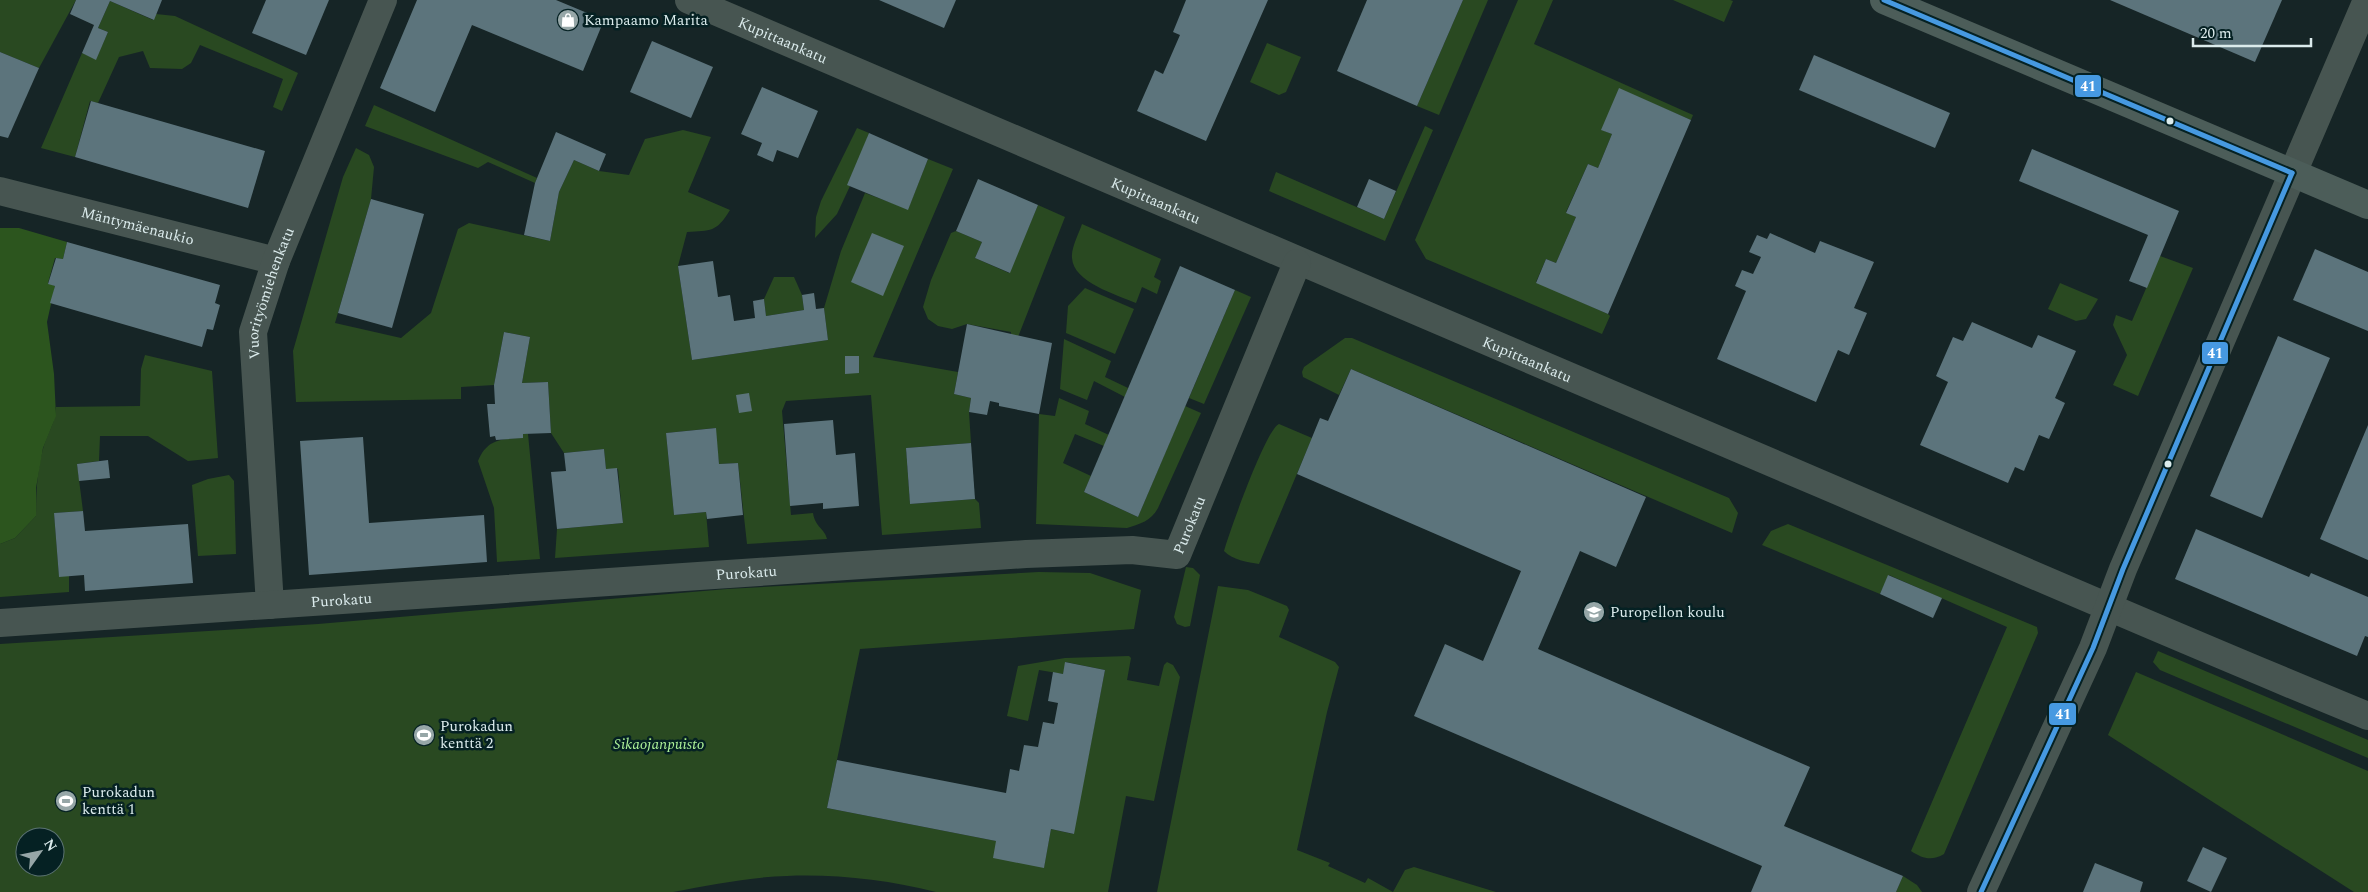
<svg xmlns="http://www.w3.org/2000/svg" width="2368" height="892" font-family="Spectral,serif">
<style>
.green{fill:#294921;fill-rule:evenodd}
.forest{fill:#2c551e}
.building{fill:#5c747c}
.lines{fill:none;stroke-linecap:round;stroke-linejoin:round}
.minor{stroke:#475551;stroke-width:28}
.major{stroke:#4c5d59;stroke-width:28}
.bus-1-casing{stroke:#052123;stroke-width:9}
.bus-1{stroke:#4699e1;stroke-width:5}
.bus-dot{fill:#dbebec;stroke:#052123;stroke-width:2}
.labels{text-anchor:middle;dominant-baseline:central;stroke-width:5;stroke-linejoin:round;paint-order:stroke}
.poi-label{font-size:15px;fill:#dbebec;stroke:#052123;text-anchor:start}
.street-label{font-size:15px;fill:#dbebec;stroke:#052123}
.park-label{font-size:15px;font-style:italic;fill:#aef298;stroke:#052123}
.line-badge{stroke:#052123;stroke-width:2}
.badge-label{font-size:14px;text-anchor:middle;font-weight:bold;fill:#fff}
</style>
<rect width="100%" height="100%" fill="#162526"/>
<!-- green -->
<g class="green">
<polygon points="0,0 76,0 39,68 0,52"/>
<polygon points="1463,0 1488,0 1439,115 1417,106"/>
<polygon points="1518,0 1553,0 1534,44 1693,115 1691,120 1619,89 1602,130 1612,134 1598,168 1588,164 1566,212 1576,217 1556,263 1546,259 1536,282 1608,314 1610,316 1602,334 1426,259 1415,240"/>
<polygon points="1673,0 1730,0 1733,1 1724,22"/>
<polygon points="110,1 153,20 156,14 175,16 298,73 282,111 273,107 283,79 200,45 191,63 182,69 150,68 143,51 119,57 98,103 90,101 75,157 41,148 82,53 96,59 108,32 98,28"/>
<polygon points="1267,43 1301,57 1286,92 1279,95 1250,82"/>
<polygon points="374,105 537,178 535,183 488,162 478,168 365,126"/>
<polygon points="1425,126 1433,130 1385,241 1269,191 1276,172 1384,219"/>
<polygon points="857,128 869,133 850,186 837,214 815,238 816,217 821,201"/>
<path d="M683,130L711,137L688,192L730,210C716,233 711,230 687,232L678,266L692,360L828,340L824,308L841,251L865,193L908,209L928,159L953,169L873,357L958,372L954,394L971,398L969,412L971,443L906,448L910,504L975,499L979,503L981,528L882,535L871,395L786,401L782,411L791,515L813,513C815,527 825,529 827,539L747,544L738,463L719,464L715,428L666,433L674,515L706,512L709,547L555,558L557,529L623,523L618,469H606L604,449L564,453L551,433L548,382L522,383L530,337L504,332L494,385L461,387V399L296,402L293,351L343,177L356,148L369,155L374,167L371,199L335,323L401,338L431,313L458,229L469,223L550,241L559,192L574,160L599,171L629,175L645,139Z"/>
<polygon points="1038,205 1065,217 1018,337 1011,335 1011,332 967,324 952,329 938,326 928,319 923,307 931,280 951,233 956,231 982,242 975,258 1009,273"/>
<path d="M1082,224L1161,259L1154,277L1161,281L1157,294L1142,287L1136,303C1117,295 1073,282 1072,258C1071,248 1079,233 1082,224Z"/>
<polygon points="2160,256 2193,268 2138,396 2113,385 2127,355 2113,325 2116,315 2132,321"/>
<polygon points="774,277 794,277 802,295 804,310 766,316 764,299"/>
<polygon points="2060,283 2098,299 2086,319 2076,321 2048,309"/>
<polygon points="1085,288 1134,309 1115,354 1066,333 1068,306"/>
<polygon points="1235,290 1251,297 1204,404 1189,398"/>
<polygon points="1345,338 1352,338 1729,498 1738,513 1732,533 1351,369 1339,395 1303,377 1302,372 1304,367"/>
<polygon points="1064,339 1111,361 1105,377 1128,388 1125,397 1094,381 1087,400 1060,389"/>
<path d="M145,355L212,371L218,458L188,461L148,436H100L99,461L77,464L83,511L54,513L59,576H69V592L0,597V544L15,538L36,516C36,494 37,471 43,449C47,434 56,422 56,407L140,406L141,369Z"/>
<path d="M1059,398L1089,411L1085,424L1109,435L1104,446L1075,434L1063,463L1091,476L1084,492L1138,517L1185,406L1201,413L1158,508C1151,521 1140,524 1127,528L1036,524L1039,414L1055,416Z"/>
<path d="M1279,424L1312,438L1259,564C1248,562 1232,560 1224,551C1229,533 1266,429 1279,424Z"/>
<path d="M523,434H528L540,559L497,562L494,508L478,461C487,439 501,439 522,438Z"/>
<polygon points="229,475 234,481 236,554 198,556 192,485 208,479"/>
<path d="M1788,524L2037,627L2038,633L1944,854C1932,861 1923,859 1911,851L2007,627L1889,575L1880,594L1762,545L1771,531Z"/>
<polygon points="1186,567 1193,568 1200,575 1190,626 1185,627 1177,624 1174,617"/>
<path d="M1039,572L1090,573L1141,590L1134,629L860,649L827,808L996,841L1044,867L1051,829L1073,834L1105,670L1066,662L1063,674L1039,670L1028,721L1007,716L1018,666L1065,658L1129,656L1131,658L1127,680L1159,686L1164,665L1167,662L1173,665L1180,677L1154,801L1126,796L1108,892H936C888,880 836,874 787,876C749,877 710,885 673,892H0V644L318,624L727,589ZM25,837H55V867H25Z"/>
<polygon points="1218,586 1248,590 1287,606 1289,610 1279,637 1335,662 1339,667 1327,712 1297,850 1330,863 1328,866 1365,883 1368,878 1393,892 1405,870 1414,867 1496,892 1157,892"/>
<polygon points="2158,651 2368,740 2368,758 2160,670 2153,662"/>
<polygon points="2136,672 2368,771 2368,892 2354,892 2108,735"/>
<polygon points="1903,876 1917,885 1922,892 1896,892"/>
</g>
<!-- forest -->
<polygon class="forest" points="0,228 19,228 67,242 63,259 55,258 48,283 55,286 47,322 54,374 56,416 43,448 36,488 36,516 15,538 0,544"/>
<!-- building -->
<g class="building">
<polygon points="76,0 162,0 154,20 110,1 98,28 108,32 96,60 82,53 94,25 70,14"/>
<polygon points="266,0 329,0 306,55 252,33"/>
<polygon points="417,0 556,0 604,20 583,71 472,25 435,112 380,88"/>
<polygon points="879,0 956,0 944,28"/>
<polygon points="1186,0 1268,0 1206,141 1137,111 1155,70 1163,74 1180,35 1173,32"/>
<polygon points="1367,0 1463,0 1417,106 1337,71"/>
<polygon points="2110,0 2282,0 2255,62"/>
<polygon points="652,41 713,67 691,118 630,92"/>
<polygon points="0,52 39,68 8,138 0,136"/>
<polygon points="1814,55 1950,113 1935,148 1799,90"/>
<polygon points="762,87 818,111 798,158 777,150 773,162 757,155 762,143 741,134"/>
<polygon points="1619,88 1691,120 1608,314 1536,283 1546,259 1556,263 1576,217 1566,213 1588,164 1598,168 1612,134 1601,130"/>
<polygon points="91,101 265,151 248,208 75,157"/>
<polygon points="556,132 606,154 599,171 574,160 559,192 550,241 524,235 535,183"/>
<polygon points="869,133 928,159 908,210 847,185"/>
<polygon points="2032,149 2179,211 2147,288 2129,281 2148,235 2019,181"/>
<polygon points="978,179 1038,205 1010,273 975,258 982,242 956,231"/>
<polygon points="1369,179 1396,191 1384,219 1357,207"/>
<polygon points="371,199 424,214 392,328 338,313"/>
<polygon points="872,233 904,246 883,296 851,282"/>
<polygon points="1770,233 1815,253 1820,241 1874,262 1854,308 1867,313 1849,355 1838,350 1816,402 1717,359 1746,291 1735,286 1742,270 1753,274 1761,257 1749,252 1757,235 1767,239"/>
<polygon points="67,242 220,285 215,303 220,305 213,330 207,329 202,347 50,303 55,286 48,284 56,258 63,259"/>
<polygon points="2315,249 2368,272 2368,331 2293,300"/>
<polygon points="713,261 718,297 730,295 734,321 755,318 753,301 764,299 766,316 804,310 802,295 814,293 816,309 824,308 828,340 692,360 678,266"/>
<polygon points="1180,266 1235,290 1138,517 1084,492"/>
<polygon points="1972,322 2032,348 2038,335 2076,351 2055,398 2065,403 2049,439 2039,435 2024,471 2015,467 2008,483 1920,445 1948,382 1936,376 1953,337 1963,341"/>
<polygon points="967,324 1052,343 1039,414 999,406 999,403 990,401 987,415 969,412 971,398 954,394"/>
<polygon points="504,332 530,337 522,383 548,382 551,433 523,434 523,438 496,440 495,436 490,437 487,404 495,404 494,385"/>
<polygon points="2278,336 2330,358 2262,518 2210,496"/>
<polygon points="845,356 859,356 859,373 845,374"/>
<polygon points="1351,369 1646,497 1616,567 1580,551 1538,649 1810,767 1784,826 1903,876 1896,892 1751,892 1762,866 1414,716 1445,644 1483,661 1521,571 1297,474 1320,418 1328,421"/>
<polygon points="749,393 752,411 739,413 736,395"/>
<polygon points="833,420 836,455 855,453 859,506 823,509 823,503 790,506 784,424"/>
<polygon points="2368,425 2368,560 2320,539"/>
<polygon points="716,428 719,464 738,463 743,515 707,519 706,512 674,515 666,433"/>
<polygon points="363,437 369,523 484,515 487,562 309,575 300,441"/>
<polygon points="971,443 975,499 910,504 906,448"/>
<polygon points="604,449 606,469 617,468 623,523 557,529 551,472 566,471 564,453"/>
<polygon points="108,460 110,478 79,481 77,464"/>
<polygon points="83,511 85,531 188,524 193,583 85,591 84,575 59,577 54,513"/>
<polygon points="2196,529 2309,577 2311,573 2368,597 2368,637 2365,636 2357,656 2175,579"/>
<polygon points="1888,575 1942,598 1933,618 1880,594"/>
<polygon points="1065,662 1105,670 1074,834 1051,829 1044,868 993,858 996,841 827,808 837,760 1006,793 1010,769 1019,771 1024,745 1038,747 1043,722 1054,724 1058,703 1048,701 1053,672 1063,674"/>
<polygon points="2203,847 2227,858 2211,892 2187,881"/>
<polygon points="2095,863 2143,882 2140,892 2083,892"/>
</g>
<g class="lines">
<!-- minor -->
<g class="minor">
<path id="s1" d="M689,0C1065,162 1441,324 1819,483C2002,561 2184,641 2368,716"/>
<path id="s2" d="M0,191L276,261"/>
<path id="s3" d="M270,605L253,332L276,261L383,0"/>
<path id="s4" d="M0,623L1026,554L1132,550L1177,555L1297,263"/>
<polyline points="1981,892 2093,648 2123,569 2367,0"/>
</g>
<!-- major -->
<polyline class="major" points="1884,0 2368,205"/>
<!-- bus-1 casing -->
<g class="bus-1-casing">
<g id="bus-1">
<polyline points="1884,0 2292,173"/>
<polyline points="1981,892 2093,648 2123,569 2292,173"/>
</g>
</g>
<!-- bus-1 -->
<use href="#bus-1" class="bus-1"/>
</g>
<!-- icons -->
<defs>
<g id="shop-disc" transform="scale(1.125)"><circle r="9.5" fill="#96a6a7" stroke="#052123"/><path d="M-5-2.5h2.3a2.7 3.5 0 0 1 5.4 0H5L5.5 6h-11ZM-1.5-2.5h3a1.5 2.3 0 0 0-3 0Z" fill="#fff"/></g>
<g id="school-disc" transform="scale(1.125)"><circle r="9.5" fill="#96a6a7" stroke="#052123"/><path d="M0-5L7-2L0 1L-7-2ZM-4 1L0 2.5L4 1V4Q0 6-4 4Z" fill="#fff"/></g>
<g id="stadium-disc" transform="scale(1.125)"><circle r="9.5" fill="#96a6a7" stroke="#052123"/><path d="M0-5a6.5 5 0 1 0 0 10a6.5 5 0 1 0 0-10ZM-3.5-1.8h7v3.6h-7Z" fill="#fff"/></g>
</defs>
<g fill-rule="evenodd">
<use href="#shop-disc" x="568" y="20"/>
<use href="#school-disc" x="1594" y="612"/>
<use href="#stadium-disc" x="424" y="735"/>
<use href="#stadium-disc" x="66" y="801"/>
</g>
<!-- markers -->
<g class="bus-dot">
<circle cx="2170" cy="121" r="4.5"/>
<circle cx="2168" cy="464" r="4.5"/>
</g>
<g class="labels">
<!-- poi labels -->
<g class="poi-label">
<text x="584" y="20">Kampaamo Marita</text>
<text x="1610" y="612">Puropellon koulu</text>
<text x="440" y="726">Purokadun<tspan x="440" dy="17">kenttä 2</tspan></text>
<text x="82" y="792">Purokadun<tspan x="82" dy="17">kenttä 1</tspan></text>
</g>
<!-- street labels -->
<g class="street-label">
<text stroke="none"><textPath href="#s1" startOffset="102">Kupittaankatu</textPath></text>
<text stroke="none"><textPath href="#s1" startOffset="508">Kupittaankatu</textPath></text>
<text stroke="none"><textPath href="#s2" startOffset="142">Mäntymäenaukio</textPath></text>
<text stroke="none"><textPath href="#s3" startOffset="315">Vuorityömiehenkatu</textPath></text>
<text stroke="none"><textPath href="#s1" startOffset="912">Kupittaankatu</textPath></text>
<text stroke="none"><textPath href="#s4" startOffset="1212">Purokatu</textPath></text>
<text stroke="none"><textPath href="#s4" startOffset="748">Purokatu</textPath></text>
<text stroke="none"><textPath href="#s4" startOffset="342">Purokatu</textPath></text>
</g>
<!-- park labels -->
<g class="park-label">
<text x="659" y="744">Sikaojanpuisto</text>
</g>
</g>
<g class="line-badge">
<rect x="2074" y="74" width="28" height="24" rx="5" fill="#4699e1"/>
<rect x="2201" y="341" width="28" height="24" rx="5" fill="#4699e1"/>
<rect x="2048" y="702" width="29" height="24" rx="5" fill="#4699e1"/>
</g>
<g class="badge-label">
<text x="2088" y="91">41</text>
<text x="2215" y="358">41</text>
<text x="2063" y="719">41</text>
</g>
<!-- north arrow -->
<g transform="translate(40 852) rotate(57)"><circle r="24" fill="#052123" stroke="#5b7273"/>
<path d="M0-4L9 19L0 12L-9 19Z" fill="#96a6a7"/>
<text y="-8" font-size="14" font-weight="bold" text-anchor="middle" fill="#dbebec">N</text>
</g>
<!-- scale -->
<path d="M2193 38v8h118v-8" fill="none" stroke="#dbebec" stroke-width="2.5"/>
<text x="2200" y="38" font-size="15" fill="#dbebec" stroke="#052123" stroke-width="4" paint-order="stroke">20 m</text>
</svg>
